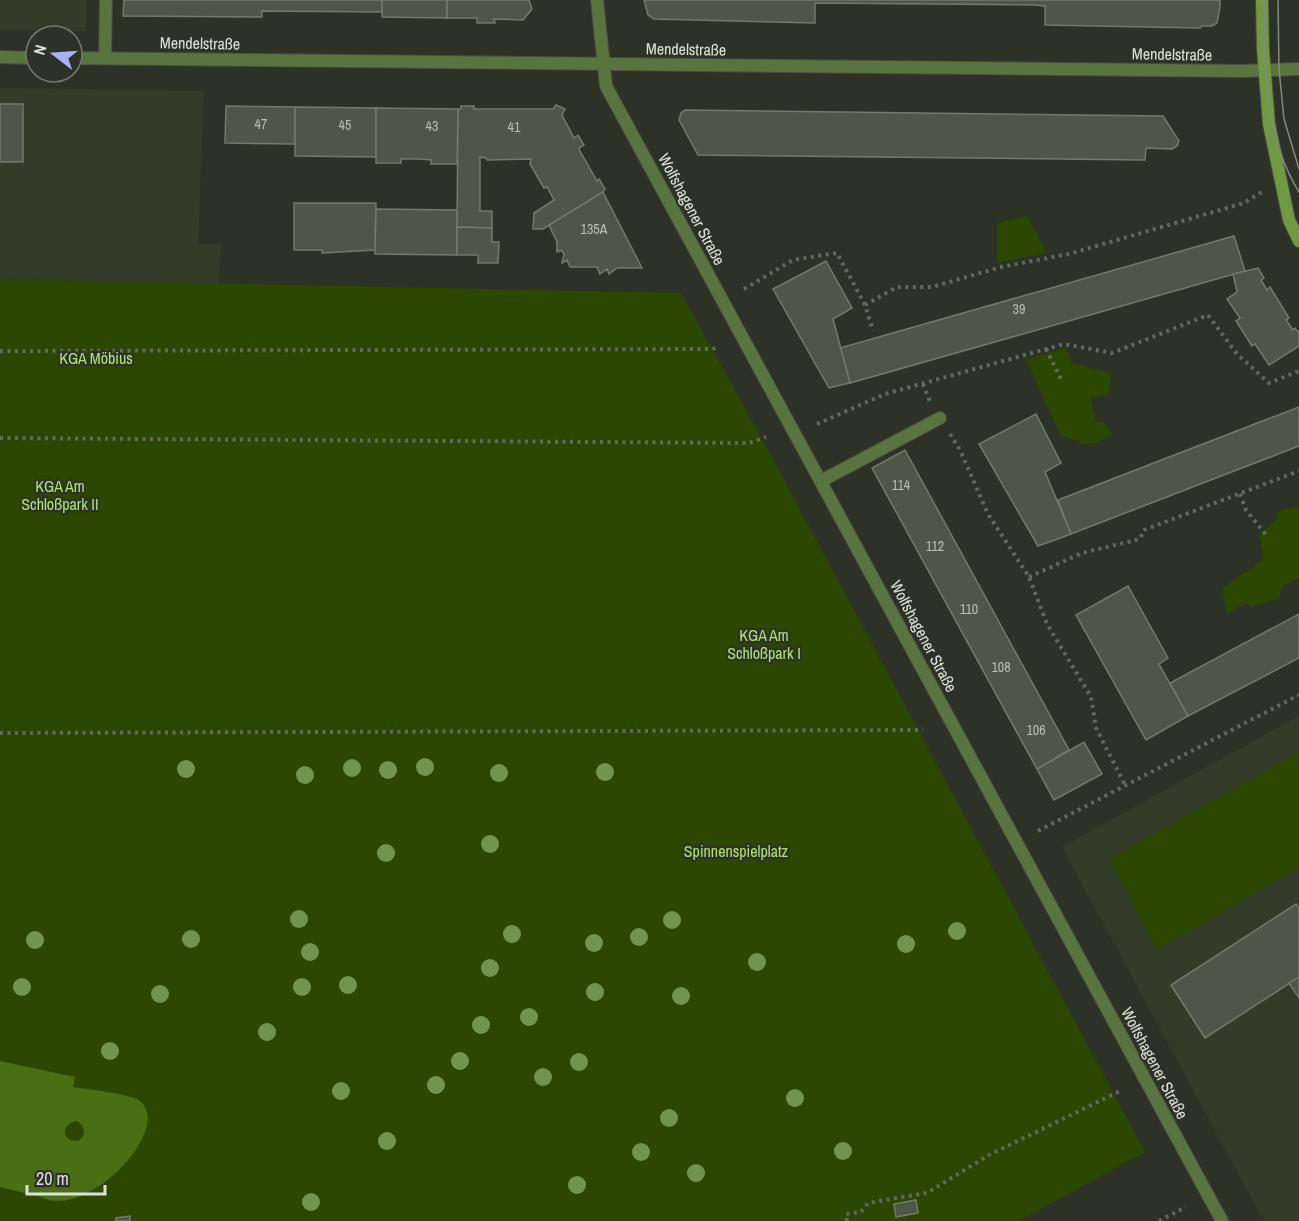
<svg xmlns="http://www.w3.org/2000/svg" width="1299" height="1221" font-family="'Archivo Narrow',sans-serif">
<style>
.built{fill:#333c29}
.green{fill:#2c4701}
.water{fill:#496e14;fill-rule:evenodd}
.building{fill:#4e5648;stroke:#727a6b;stroke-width:1.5}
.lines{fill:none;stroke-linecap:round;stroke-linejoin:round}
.lane-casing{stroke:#484f42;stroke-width:14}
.street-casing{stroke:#484f42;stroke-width:14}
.secondary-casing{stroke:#484f42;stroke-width:14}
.path{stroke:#62695d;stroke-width:4;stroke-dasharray:3 4.5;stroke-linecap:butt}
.lane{stroke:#5a7440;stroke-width:12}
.street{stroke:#5a7440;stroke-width:12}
.secondary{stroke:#719943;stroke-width:12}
.tram{stroke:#83897e;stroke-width:1.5}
.tree{fill:#739350}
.labels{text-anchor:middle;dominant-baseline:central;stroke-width:4.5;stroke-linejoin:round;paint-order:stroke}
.number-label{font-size:14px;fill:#b8beb4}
.street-label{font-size:16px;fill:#dce1d8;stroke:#2c3326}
.park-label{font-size:16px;fill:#ade273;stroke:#2c3326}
</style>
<rect width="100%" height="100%" fill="#2c3326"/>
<!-- built -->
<g class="built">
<polygon points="0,0 86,0 86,31 0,30"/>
<polygon points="0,88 204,91 198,244 221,244 219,284 0,279"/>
<polygon points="1299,716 1299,1221 1264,1221 1062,847"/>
</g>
<!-- green -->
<g class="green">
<polygon points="1027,216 1047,253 997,262 997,223"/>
<polygon points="0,279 681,293 762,439 1145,1152 1019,1221 0,1221"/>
<polygon points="1065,348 1072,363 1111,373 1108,395 1090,398 1096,422 1104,422 1112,434 1096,443 1081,445 1079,441 1061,436 1026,360"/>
<polygon points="1297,506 1299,509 1299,578 1282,586 1279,598 1251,607 1247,603 1227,613 1222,589 1264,559 1259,534 1277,520 1276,512"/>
<polygon points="1299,752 1299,868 1157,950 1110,859"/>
</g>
<!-- water -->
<path class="water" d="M0,1061L75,1077L73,1087C86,1089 132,1094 140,1101C174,1130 86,1221 41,1197L0,1187ZM76,1121C90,1127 84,1145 71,1140C59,1135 67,1122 76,1121Z"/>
<!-- building -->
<g class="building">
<polygon points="124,0 382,0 382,12 262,11 262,17 123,16"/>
<polygon points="382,0 447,0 447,18 382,17"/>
<polygon points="447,0 529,0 532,9 523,20 494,19 495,23 477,23 477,18 447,18"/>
<polygon points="644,0 1220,0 1220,7 1217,23 1212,26 1202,26 1200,28 1045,25 1045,6 1035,5 815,3 815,23 654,19 648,15"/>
<rect x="0" y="104" width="23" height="58"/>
<polygon points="556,105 565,109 562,115 574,138 578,135 584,145 579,148 580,151 597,181 599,179 605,189 603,192 543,229 533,229 534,213 554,200 547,187 544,188 530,164 531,159 487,160 486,158 480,157 480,211 492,211 492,228 457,227 458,109 461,109 461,106 474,106 474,109 553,109"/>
<polygon points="226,106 295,107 295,144 225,143"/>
<polygon points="295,107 376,108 376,157 295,156"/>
<polygon points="376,108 458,109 457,164 431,164 431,160 421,159 401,159 401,163 376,163"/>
<polygon points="685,110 1163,116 1179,141 1177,146 1172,149 1146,148 1145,160 698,155 679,120 681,113"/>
<polygon points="603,192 642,268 617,268 609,274 607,269 600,274 597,267 570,267 567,260 562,263 564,254 561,250 557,252 557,242 549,225"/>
<polygon points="294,203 376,203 375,250 322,253 322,250 294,250"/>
<polygon points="376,209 457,210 457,255 375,254"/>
<polygon points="457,227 492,228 492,242 499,242 498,263 478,263 478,255 457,255"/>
<polygon points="1234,236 1245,271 850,383 840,348"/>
<polygon points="826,261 852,308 833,319 850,383 829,388 773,289"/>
<polygon points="1258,268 1264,278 1261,280 1267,290 1270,287 1289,318 1286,320 1293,330 1295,328 1299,333 1299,346 1269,365 1255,344 1252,346 1236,321 1240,318 1227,299 1237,292 1233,274"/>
<polygon points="1299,407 1299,446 1071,534 1058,500"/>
<polygon points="1036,414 1061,463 1045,472 1071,534 1038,546 979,444"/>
<polygon points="905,450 1069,750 1037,769 872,468"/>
<polygon points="1128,586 1168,658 1159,664 1188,716 1146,740 1076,615"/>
<polygon points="1299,614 1299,658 1188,716 1170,683"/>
<polygon points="1084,742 1102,774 1054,800 1037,769"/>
<polygon points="1296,904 1299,908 1299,977 1205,1038 1171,985"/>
<polygon points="1299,977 1299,998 1289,983"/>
<polygon points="916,1200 918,1213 896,1217 894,1204"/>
<polygon points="130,1216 130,1221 116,1221 116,1218"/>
</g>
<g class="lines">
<!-- lane casing -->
<g class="lane-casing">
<g id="lane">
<polyline points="105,58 106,0"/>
<polyline points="821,481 940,418"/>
</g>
</g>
<!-- street casing -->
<g class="street-casing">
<g id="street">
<polyline points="597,0 606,86 1222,1221"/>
<polyline points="0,57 36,58"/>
<polyline points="72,58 1242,71 1299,69"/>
</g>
</g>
<!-- secondary casing -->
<g class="secondary-casing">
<polyline id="secondary" points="1262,0 1263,49 1269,124 1289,220 1299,241"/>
</g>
<!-- path -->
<g class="path">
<polyline points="744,289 793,260 837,253 865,305 873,331"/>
<polyline points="865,305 897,287 932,287 1001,267 1069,254 1244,203 1265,190"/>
<polyline points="1046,349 1061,379"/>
<polyline points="0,351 712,349 717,348"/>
<polyline points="923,384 930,402"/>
<polyline points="817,424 885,394 1064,344 1112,353 1208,315 1237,354 1269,383 1299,371"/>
<polyline points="950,434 960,450 988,514 1029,577 1047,624 1091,697 1096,728 1125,785"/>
<polyline points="0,438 749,443 766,437"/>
<polyline points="1240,494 1246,510 1266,535"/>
<polyline points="1029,577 1082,553 1140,539 1144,530 1299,471"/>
<polyline points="0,733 918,730 923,729"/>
<polyline points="1038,831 1299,695"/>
<polyline points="847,1221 846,1214 861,1212 868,1203 927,1193 989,1155 1122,1090"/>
<polyline points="1159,1221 1186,1207"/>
</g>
<!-- lane -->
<use href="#lane" class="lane"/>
<!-- street -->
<use href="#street" class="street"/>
<!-- secondary -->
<use href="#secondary" class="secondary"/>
<!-- tram -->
<g class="tram">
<path d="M1264,0C1265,65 1263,134 1299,192"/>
<polyline points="1278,0 1279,69 1284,119 1299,169"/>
</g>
</g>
<!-- trees -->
<g class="tree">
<circle cx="425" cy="767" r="9"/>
<circle cx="352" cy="768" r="9"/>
<circle cx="186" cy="769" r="9"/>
<circle cx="388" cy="770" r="9"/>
<circle cx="605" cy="772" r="9"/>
<circle cx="499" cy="773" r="9"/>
<circle cx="305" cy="775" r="9"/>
<circle cx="490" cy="844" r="9"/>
<circle cx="386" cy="853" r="9"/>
<circle cx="299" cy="919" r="9"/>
<circle cx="672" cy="920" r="9"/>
<circle cx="957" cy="931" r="9"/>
<circle cx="512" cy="934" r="9"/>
<circle cx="639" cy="937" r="9"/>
<circle cx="191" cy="939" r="9"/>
<circle cx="35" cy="940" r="9"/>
<circle cx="594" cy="943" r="9"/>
<circle cx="906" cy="944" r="9"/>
<circle cx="310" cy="952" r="9"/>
<circle cx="757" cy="962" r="9"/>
<circle cx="490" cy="968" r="9"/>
<circle cx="348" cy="985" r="9"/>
<circle cx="22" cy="987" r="9"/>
<circle cx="302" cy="987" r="9"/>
<circle cx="595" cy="992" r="9"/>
<circle cx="160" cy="994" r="9"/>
<circle cx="681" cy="996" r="9"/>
<circle cx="529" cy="1017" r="9"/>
<circle cx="481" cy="1025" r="9"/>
<circle cx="267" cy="1032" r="9"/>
<circle cx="110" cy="1051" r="9"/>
<circle cx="460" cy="1061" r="9"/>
<circle cx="579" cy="1062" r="9"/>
<circle cx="543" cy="1077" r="9"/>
<circle cx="436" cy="1085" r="9"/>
<circle cx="341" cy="1091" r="9"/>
<circle cx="795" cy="1098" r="9"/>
<circle cx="669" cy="1118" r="9"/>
<circle cx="387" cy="1141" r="9"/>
<circle cx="843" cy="1151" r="9"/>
<circle cx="641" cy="1152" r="9"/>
<circle cx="696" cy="1173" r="9"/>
<circle cx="577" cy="1185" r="9"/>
<circle cx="311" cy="1202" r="9"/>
</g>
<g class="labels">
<!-- number labels -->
<g class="number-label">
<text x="261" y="124">47</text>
<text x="345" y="125">45</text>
<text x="432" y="126">43</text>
<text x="514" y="127">41</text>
<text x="594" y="229">135A</text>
<text x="1019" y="309">39</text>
<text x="901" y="485">114</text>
<text x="935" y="546">112</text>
<text x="969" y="609">110</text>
<text x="1001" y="667">108</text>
<text x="1036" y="730">106</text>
</g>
<!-- street labels -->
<g class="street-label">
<text transform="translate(200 43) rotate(1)">Mendelstraße</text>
<text transform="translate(686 49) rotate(1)">Mendelstraße</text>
<text transform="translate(1172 54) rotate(1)">Mendelstraße</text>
<text transform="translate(692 209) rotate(62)">Wolfshagener Straße</text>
<text transform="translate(924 636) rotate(62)">Wolfshagener Straße</text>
<text transform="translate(1155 1063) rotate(62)">Wolfshagener Straße</text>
</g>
<!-- park labels -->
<g class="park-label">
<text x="96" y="358">KGA Möbius</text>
<text x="60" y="486">KGA Am<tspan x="60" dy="18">Schloßpark II</tspan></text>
<text x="764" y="635">KGA Am<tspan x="764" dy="18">Schloßpark I</tspan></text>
<text x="736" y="851">Spinnenspielplatz</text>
</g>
</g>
<!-- north arrow -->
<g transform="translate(54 54) rotate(287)"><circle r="28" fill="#2c3326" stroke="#72796d" stroke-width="1.5"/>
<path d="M0-4.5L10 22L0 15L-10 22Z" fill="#aab0fb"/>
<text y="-9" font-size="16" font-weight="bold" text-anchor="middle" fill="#dce1d8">N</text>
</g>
<!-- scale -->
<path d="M27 1185v9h78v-9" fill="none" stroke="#dce1d8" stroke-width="3"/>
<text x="36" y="1185" font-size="18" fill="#dce1d8" stroke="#2c3326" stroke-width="4.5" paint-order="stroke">20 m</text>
</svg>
